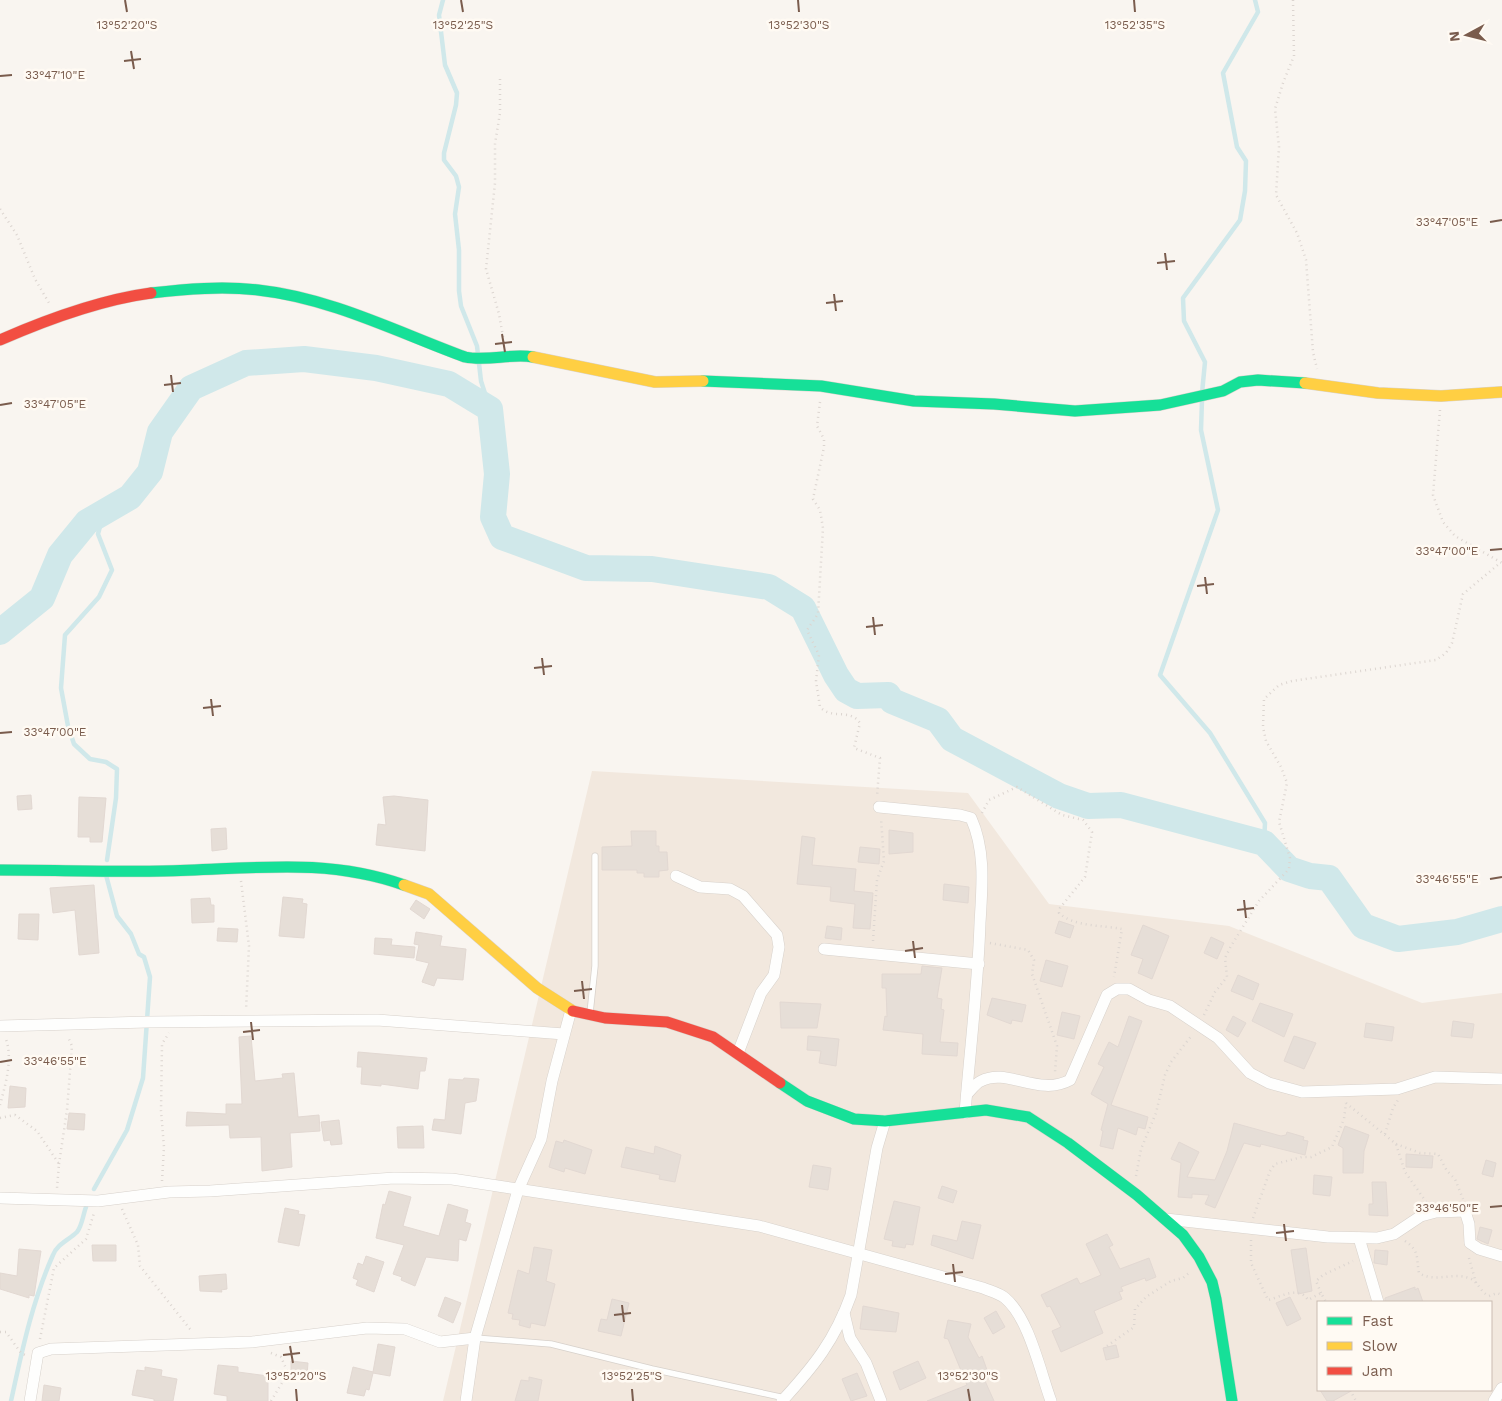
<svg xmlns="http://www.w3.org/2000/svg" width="1502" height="1401" font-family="'Work Sans',sans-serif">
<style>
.residential{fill:#f2e8de;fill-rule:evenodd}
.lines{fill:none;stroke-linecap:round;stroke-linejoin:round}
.stream{stroke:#d0e8ea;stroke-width:4.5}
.river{stroke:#d0e8ea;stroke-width:26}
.building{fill:#e6ded7;stroke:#e2d8d2}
.lane-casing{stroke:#d7d1cb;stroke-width:7}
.street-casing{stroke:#d7d1cb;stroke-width:12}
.fast-casing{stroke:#d9d2cb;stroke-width:12}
.slow-casing{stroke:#d9d2cb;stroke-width:12}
.jam-casing{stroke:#d9d2cb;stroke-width:12}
.path{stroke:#dcd5d0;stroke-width:2.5;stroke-dasharray:1 4;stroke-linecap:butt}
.lane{stroke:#fefefd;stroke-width:5.5}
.street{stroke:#fefefd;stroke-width:11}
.fast{stroke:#16e098;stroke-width:11}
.slow{stroke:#ffcf43;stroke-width:11}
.jam{stroke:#f24e42;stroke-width:11}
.ticks{fill:none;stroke:#7a5c4d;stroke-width:2}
.ticks-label{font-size:12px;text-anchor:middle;fill:#7a5c4d;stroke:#fffaf3;stroke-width:5;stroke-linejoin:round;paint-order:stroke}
</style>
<rect width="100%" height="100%" fill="#f9f5f0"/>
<!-- residential -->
<path class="residential" d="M592,771L968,793L1049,904L1229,926L1422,1003L1502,993V1401H443ZM1318,1302H1491V1390H1318Z"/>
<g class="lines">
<!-- stream -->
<g class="stream">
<polyline points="443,0 439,15 445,65 457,93 456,105 444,153 444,160 456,176 459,187 455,214 459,250 459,291 461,306 477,346 481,381 490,409"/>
<polyline points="1202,393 1205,362 1184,321 1183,298 1240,220 1245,191 1246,161 1237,147 1223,73 1258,12 1255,0"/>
<polyline points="1202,400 1201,430 1218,510 1160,675 1210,733 1265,823 1264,843"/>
<polyline points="104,512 98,534 112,570 99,597 65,635 61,688 68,726 74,744 90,759 106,762 117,769 116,798 107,860"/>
<polyline points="94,1189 127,1130 143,1078 150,977 144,957 139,954 131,934 117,916 106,875"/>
<path d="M11,1401C22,1351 32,1302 53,1255C57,1244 69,1240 77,1232C82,1226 83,1215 86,1207"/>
</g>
<!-- river -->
<polyline class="river" points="0,632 42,598 60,555 87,522 130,497 150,472 160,432 191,388 246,363 304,359 376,368 449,384 490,409 497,474 493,517 502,537 586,568 652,569 769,587 803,608 836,675 846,690 857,696 888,695 892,701 938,720 952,739 1059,796 1088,806 1121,805 1264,843 1289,869 1310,876 1329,878 1363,926 1398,939 1457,932 1502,919"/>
</g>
<!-- building -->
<g class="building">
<polygon points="31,795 32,809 18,810 17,796"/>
<polygon points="394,796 428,800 425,851 376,845 378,824 386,825 383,797"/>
<polygon points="79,797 106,798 102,842 90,842 90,837 78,837"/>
<polygon points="226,828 227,849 212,851 211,829"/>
<polygon points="889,830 913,833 913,852 889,854"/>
<polygon points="631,831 656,831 656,846 659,846 659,852 667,852 668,870 659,871 659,877 644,877 644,873 637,873 637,870 602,870 602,847 632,846"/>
<polygon points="802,836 815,838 812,865 856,869 854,891 873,893 870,929 853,928 855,904 830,901 831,887 797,884"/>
<polygon points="860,847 880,849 879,864 858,862"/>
<polygon points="944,884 969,887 968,903 943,900"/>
<polygon points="94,885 99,953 79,955 75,910 53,913 50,888"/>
<polygon points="283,897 303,899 302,903 307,904 304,938 279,936"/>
<polygon points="210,898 211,905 214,905 214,922 192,923 191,899"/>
<polygon points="416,900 430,909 424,919 410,909"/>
<polygon points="19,914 39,914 38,940 18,939"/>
<polygon points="1059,921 1074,926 1070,938 1055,933"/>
<polygon points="1143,925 1169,936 1152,979 1138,973 1143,959 1131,955"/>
<polygon points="827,926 842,928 841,940 825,938"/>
<polygon points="218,928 238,929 237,942 217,941"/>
<polygon points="416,932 442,936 440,946 466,949 463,980 437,978 434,986 422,982 429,963 416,960 419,945 414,944"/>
<polygon points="1211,937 1224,943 1217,959 1204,953"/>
<polygon points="375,938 392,939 391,945 415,947 414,958 374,954"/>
<polygon points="1046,960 1068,966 1062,987 1040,981"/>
<polygon points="922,966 942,968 937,998 942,999 941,1009 944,1010 940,1042 958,1043 957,1056 922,1054 923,1034 883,1030 885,1016 887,1017 886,988 882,988 882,974 921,974"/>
<polygon points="1238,975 1259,984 1253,1000 1231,991"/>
<polygon points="992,998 1026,1005 1022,1022 1012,1020 1011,1024 987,1015"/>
<polygon points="780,1002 821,1004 817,1028 781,1028"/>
<polygon points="1260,1003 1293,1014 1284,1037 1252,1021"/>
<polygon points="1062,1012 1080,1016 1074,1039 1057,1035"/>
<polygon points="1129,1016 1142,1021 1111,1105 1148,1117 1145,1129 1138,1127 1136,1135 1118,1128 1113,1149 1100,1146 1103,1131 1101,1130 1108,1104 1091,1094 1104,1067 1098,1064 1109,1042 1118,1047"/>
<polygon points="1233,1016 1246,1023 1238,1037 1226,1030"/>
<polygon points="1453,1021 1474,1024 1472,1038 1451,1036"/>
<polygon points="1366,1023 1394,1027 1392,1041 1364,1037"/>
<polygon points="251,1036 255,1081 283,1078 282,1074 294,1073 298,1117 319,1115 320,1131 290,1133 292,1167 262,1171 261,1137 230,1138 229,1125 186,1126 187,1112 226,1114 226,1104 242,1104 239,1037"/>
<polygon points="808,1036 839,1039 836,1066 819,1063 821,1051 807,1050"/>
<polygon points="1294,1036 1316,1043 1304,1069 1284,1061"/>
<polygon points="358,1052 427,1058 425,1071 420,1071 418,1089 381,1084 381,1086 361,1084 362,1067 357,1067"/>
<polygon points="464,1078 479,1079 476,1101 465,1103 461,1134 432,1130 434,1119 445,1120 449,1079 463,1080"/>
<polygon points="10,1086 26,1088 25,1107 8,1108"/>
<polygon points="69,1113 85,1114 84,1130 67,1129"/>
<polygon points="339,1120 342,1144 331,1145 330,1140 324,1141 321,1122"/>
<polygon points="1234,1123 1281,1136 1286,1135 1287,1132 1304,1137 1303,1140 1308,1141 1305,1155 1261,1144 1260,1147 1244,1143 1215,1208 1205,1204 1209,1195 1192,1194 1192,1198 1178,1197 1181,1163 1171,1159 1179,1142 1199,1152 1187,1177 1215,1180 1227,1151"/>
<polygon points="423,1126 424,1148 398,1148 397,1127"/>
<polygon points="1345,1126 1369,1135 1364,1151 1363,1173 1343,1173 1343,1148 1338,1145"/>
<polygon points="564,1140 592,1150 585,1174 565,1168 564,1172 549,1167 556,1141 563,1143"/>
<polygon points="655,1146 681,1155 675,1182 659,1179 660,1175 621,1167 626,1147 654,1154"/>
<polygon points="1406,1154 1433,1156 1432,1168 1406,1167"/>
<polygon points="1486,1160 1496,1163 1493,1177 1482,1174"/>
<polygon points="813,1165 831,1168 828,1190 809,1187"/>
<polygon points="1314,1175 1332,1177 1330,1196 1313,1194"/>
<polygon points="1372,1182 1386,1182 1388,1216 1369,1215 1369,1204 1373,1204"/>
<polygon points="942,1186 957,1191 953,1203 938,1198"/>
<polygon points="389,1191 411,1197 403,1226 439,1236 448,1204 468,1210 465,1222 471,1224 466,1241 459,1239 458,1261 426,1257 415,1286 401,1280 402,1277 393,1274 404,1245 376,1238 383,1204 385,1205"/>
<polygon points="894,1201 920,1207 913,1245 906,1244 905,1248 892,1246 893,1241 884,1239"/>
<polygon points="285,1208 299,1211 298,1214 305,1215 299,1246 278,1242"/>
<polygon points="962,1221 981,1225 973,1259 931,1245 933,1235 957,1241"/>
<polygon points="1480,1227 1492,1230 1488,1244 1477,1239"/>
<polygon points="1107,1234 1113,1245 1109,1247 1120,1269 1149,1258 1156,1277 1146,1281 1145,1278 1121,1287 1123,1291 1119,1292 1122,1299 1094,1311 1103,1333 1061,1352 1052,1331 1061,1327 1050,1306 1047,1307 1041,1295 1077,1278 1080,1284 1101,1275 1086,1244"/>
<polygon points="92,1245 116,1245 116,1261 93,1261"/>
<polygon points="534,1247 552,1250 546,1281 555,1284 545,1326 531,1323 530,1328 519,1325 520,1320 512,1319 513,1314 508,1313 518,1270 529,1274"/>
<polygon points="1306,1248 1312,1291 1298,1294 1291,1250"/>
<polygon points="19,1249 41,1251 34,1296 29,1295 29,1298 0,1289 0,1273 17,1276"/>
<polygon points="1375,1250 1388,1251 1387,1265 1374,1263"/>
<polygon points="366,1256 384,1262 374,1292 356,1285 358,1280 353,1278 358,1263 363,1265"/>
<polygon points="226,1274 227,1289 221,1290 222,1292 200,1291 199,1276"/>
<polygon points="1415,1287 1415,1290 1418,1288 1423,1302 1385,1302 1385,1298"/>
<polygon points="445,1297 461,1303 453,1323 438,1316"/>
<polygon points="1290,1297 1301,1319 1287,1326 1276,1303"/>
<polygon points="612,1299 629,1303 621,1336 598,1331 601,1319 607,1320"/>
<polygon points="863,1306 899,1313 896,1332 860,1329"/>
<polygon points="996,1311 1005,1327 993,1334 984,1318"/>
<polygon points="948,1320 971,1324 968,1337 979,1358 982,1356 987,1370 981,1372 994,1401 927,1401 967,1385 948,1339 944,1338"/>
<polygon points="378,1344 395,1347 390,1376 373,1373 369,1390 366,1389 364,1396 347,1393 353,1367 373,1372"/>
<polygon points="1116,1345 1119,1357 1106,1360 1103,1348"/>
<polygon points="291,1361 308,1363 307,1375 291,1373"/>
<polygon points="918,1361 926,1378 900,1390 893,1372"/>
<polygon points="218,1365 238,1367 238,1372 268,1376 268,1401 227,1401 227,1396 214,1394"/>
<polygon points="145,1367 162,1370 161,1376 177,1379 173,1401 154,1401 154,1399 132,1395 137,1370 145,1371"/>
<polygon points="857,1373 867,1396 851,1401 842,1379"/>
<polygon points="529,1377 542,1380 538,1401 515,1401 521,1380 529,1381"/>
<polygon points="44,1385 61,1388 59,1401 42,1401"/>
<polygon points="1320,1390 1353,1390 1333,1401 1327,1401"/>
</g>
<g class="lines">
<!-- lane casing -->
<g class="lane-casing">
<g id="lane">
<polyline points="590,1013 595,966 595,856"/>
<polyline points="475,1338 551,1344 652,1369 785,1398"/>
</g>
</g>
<!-- street casing -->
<g class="street-casing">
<g id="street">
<path d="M879,807L960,815L971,818C986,851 982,888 980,923C978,986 970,1049 965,1113"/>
<polyline points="676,876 700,887 730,889 743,896 777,935 779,947 774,975 761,993 738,1053"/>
<polyline points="824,949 979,964"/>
<polyline points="0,1026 148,1022 377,1020 564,1034"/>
<path d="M967,1094C971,1090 976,1083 981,1081C1007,1067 1039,1097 1070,1080L1107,995L1117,989H1129L1149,1000L1170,1006L1218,1038L1250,1073L1269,1083L1302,1092L1397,1089L1435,1077L1502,1079"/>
<path d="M0,1198L98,1201L169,1192L210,1191L394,1178L452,1179L759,1226L983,1288C990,1291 999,1293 1005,1298C1029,1318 1040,1371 1051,1401"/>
<polyline points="1166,1219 1328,1237 1377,1238 1394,1234 1421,1216 1436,1212 1465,1211 1469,1224 1470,1243 1479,1249 1502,1256"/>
<polyline points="1359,1238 1378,1302"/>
<polyline points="844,1313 850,1338 866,1363 881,1401"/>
<polyline points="30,1401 38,1353 51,1349 252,1342 367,1328 405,1329 440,1342 475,1338"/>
<polyline points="466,1401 475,1338 518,1190 541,1139 552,1081 571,1010"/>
<path d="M782,1401C814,1366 835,1340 851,1295L877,1148L885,1121"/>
<polyline points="1494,1401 1502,1388"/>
</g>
</g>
<!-- fast casing -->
<g class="fast-casing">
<g id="fast">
<path d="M151,293C187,289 222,286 258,290C331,298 397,332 465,357C488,362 510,353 533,357"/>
<polyline points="703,381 821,386 914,401 994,404 1075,411 1160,405 1223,391 1240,382 1258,380 1305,383"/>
<path d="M0,870C54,870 109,872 163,871C246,870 323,856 404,885"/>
<polyline points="780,1083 807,1101 854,1119 885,1121 986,1110 1028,1117 1068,1143 1137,1195 1183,1235 1199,1257 1212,1282 1216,1299 1232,1401"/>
</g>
</g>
<!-- slow casing -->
<g class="slow-casing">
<g id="slow">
<polyline points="533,357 655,382 703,381"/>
<polyline points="1305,383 1378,393 1441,396 1502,392"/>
<polyline points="404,885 429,894 537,988 573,1011"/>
</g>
</g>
<!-- jam casing -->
<g class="jam-casing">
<g id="jam">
<path d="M0,340C48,319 99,300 151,293"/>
<polyline points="573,1011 605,1018 667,1022 713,1037 780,1083"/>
</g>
</g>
<!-- path -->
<g class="path">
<polyline points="1293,0 1294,56 1283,83 1275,109 1279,147 1276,195 1297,233 1306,260 1313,352 1317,369"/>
<polyline points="500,79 500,113 495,144 495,183 486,269 499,314 504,342"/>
<polyline points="0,209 17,235 35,279 49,303"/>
<path d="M820,402L817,426L824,439V447L813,499L820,510L823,528L818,614L807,630L819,655L816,681L820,707C832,720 850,708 860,723L854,748L880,758L877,796"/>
<polyline points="1440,410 1433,495 1443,522 1455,536 1502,563"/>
<path d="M982,813L989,800L1017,787L1062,815L1083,820L1092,832L1085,877L1060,908L1059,913C1074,927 1103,925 1122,929L1114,977"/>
<polyline points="241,881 249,946 246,1010"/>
<polyline points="873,941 877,880 884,861 881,818"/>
<polyline points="990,943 1028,950 1034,960 1032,974 1057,1046 1055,1072"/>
<polyline points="1204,1015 1215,992 1227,977 1225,958 1231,946 1259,901 1289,869 1290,858 1279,822 1287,783 1281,767 1266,741 1263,727 1264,699 1279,685 1292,681 1436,660 1446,653 1452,643 1463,594 1500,563"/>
<polyline points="1346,1103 1396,1144 1405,1172 1427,1203"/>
<path d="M0,1105C5,1086 14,1057 5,1037"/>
<polyline points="0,1118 15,1115 37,1131 59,1164 57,1188"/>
<polyline points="1385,1134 1393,1108 1398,1100"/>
<polyline points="1396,1144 1420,1153 1438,1154 1447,1171 1455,1179 1463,1199"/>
<polyline points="59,1164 67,1110 72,1046 68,1037"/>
<polyline points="1136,1176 1141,1149 1156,1113 1165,1075 1171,1062 1192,1035"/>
<polyline points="162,1181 164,1147 161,1111 162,1044 169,1033"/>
<polyline points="122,1209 138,1245 140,1266 190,1329 193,1331"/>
<polyline points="1253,1218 1270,1171 1275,1164 1302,1157 1311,1157 1332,1147 1344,1119 1346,1103"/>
<path d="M1251,1240V1263L1268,1300C1281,1297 1299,1285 1308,1300L1321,1293L1326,1302"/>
<path d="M1405,1241C1420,1251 1416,1258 1419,1273C1435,1283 1452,1272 1469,1278C1478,1281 1480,1292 1489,1296L1497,1293L1502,1295"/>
<polyline points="1469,1258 1476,1283"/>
<polyline points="1321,1293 1316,1281 1323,1275 1353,1261"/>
<polyline points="0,1332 6,1332 21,1353 25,1355"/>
<polyline points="40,1339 54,1268 86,1239 94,1213"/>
<polyline points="1107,1346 1134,1327 1135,1309 1146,1297 1171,1281 1183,1278 1190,1272"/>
<polyline points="1350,1390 1356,1401"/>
<polyline points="271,1401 288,1373 281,1357 271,1353"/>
</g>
<!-- lane -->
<use href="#lane" class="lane"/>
<!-- street -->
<use href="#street" class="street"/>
<!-- fast -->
<use href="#fast" class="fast"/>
<!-- slow -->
<use href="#slow" class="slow"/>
<!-- jam -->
<use href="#jam" class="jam"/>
</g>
<!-- ticks -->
<path class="ticks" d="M125,0L127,12M461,0L463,12M798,0L799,12M1134,0L1135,12M131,51L134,69M124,61L141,59M0,76L12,75M1490,222L1502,220M1165,253L1167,270M1157,263L1175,261M834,294L836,311M826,303L843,301M502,334L505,352M495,344L512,342M171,375L173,392M164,385L181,383M0,405L12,403M1490,550L1502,549M1205,577L1207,594M1197,586L1214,584M873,617L875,635M866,627L883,625M542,658L544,675M534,668L552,666M211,699L213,716M203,708L221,706M0,733L12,732M1490,879L1502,877M1244,900L1246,918M1237,910L1254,908M913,941L915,958M905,951L923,948M582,981L584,999M574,991L592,989M251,1022L253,1040M243,1032L260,1030M0,1062L12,1060M1490,1207L1502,1206M1284,1224L1286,1241M1276,1233L1294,1231M953,1264L955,1282M945,1274L963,1272M622,1305L624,1322M614,1315L631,1313M290,1346L293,1363M283,1355L300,1353M296,1389L297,1401M632,1389L633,1401M968,1389L970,1401"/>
<g class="ticks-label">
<text x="127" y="29">13°52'20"S</text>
<text x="463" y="29">13°52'25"S</text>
<text x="799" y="29">13°52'30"S</text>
<text x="1135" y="29">13°52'35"S</text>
<text x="55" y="79">33°47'10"E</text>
<text x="1447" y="226">33°47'05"E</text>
<text x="55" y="408">33°47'05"E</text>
<text x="1447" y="555">33°47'00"E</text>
<text x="55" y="736">33°47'00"E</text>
<text x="1447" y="883">33°46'55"E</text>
<text x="55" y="1065">33°46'55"E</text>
<text x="1447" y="1212">33°46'50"E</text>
<text x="296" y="1380">13°52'20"S</text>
<text x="632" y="1380">13°52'25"S</text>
<text x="968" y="1380">13°52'30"S</text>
</g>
<!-- legend -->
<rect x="1317" y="1301" width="175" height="90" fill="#fffaf3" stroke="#cabbb1"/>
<rect x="1327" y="1317" width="25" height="8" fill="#16e098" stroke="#cabbb1"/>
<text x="1362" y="1326" font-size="15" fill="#7a5c4d">Fast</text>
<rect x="1327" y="1342" width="25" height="8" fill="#ffcf43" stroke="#cabbb1"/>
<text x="1362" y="1351" font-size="15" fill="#7a5c4d">Slow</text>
<rect x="1327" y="1367" width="25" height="8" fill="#f24e42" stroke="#cabbb1"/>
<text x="1362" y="1376" font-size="15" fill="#7a5c4d">Jam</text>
<!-- north arrow -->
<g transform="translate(1467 35) rotate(263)" stroke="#fffaf3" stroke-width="4" paint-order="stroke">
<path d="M0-4L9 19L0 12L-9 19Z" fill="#7a5c4d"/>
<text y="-8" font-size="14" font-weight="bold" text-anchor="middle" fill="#7a5c4d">N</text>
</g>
</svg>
